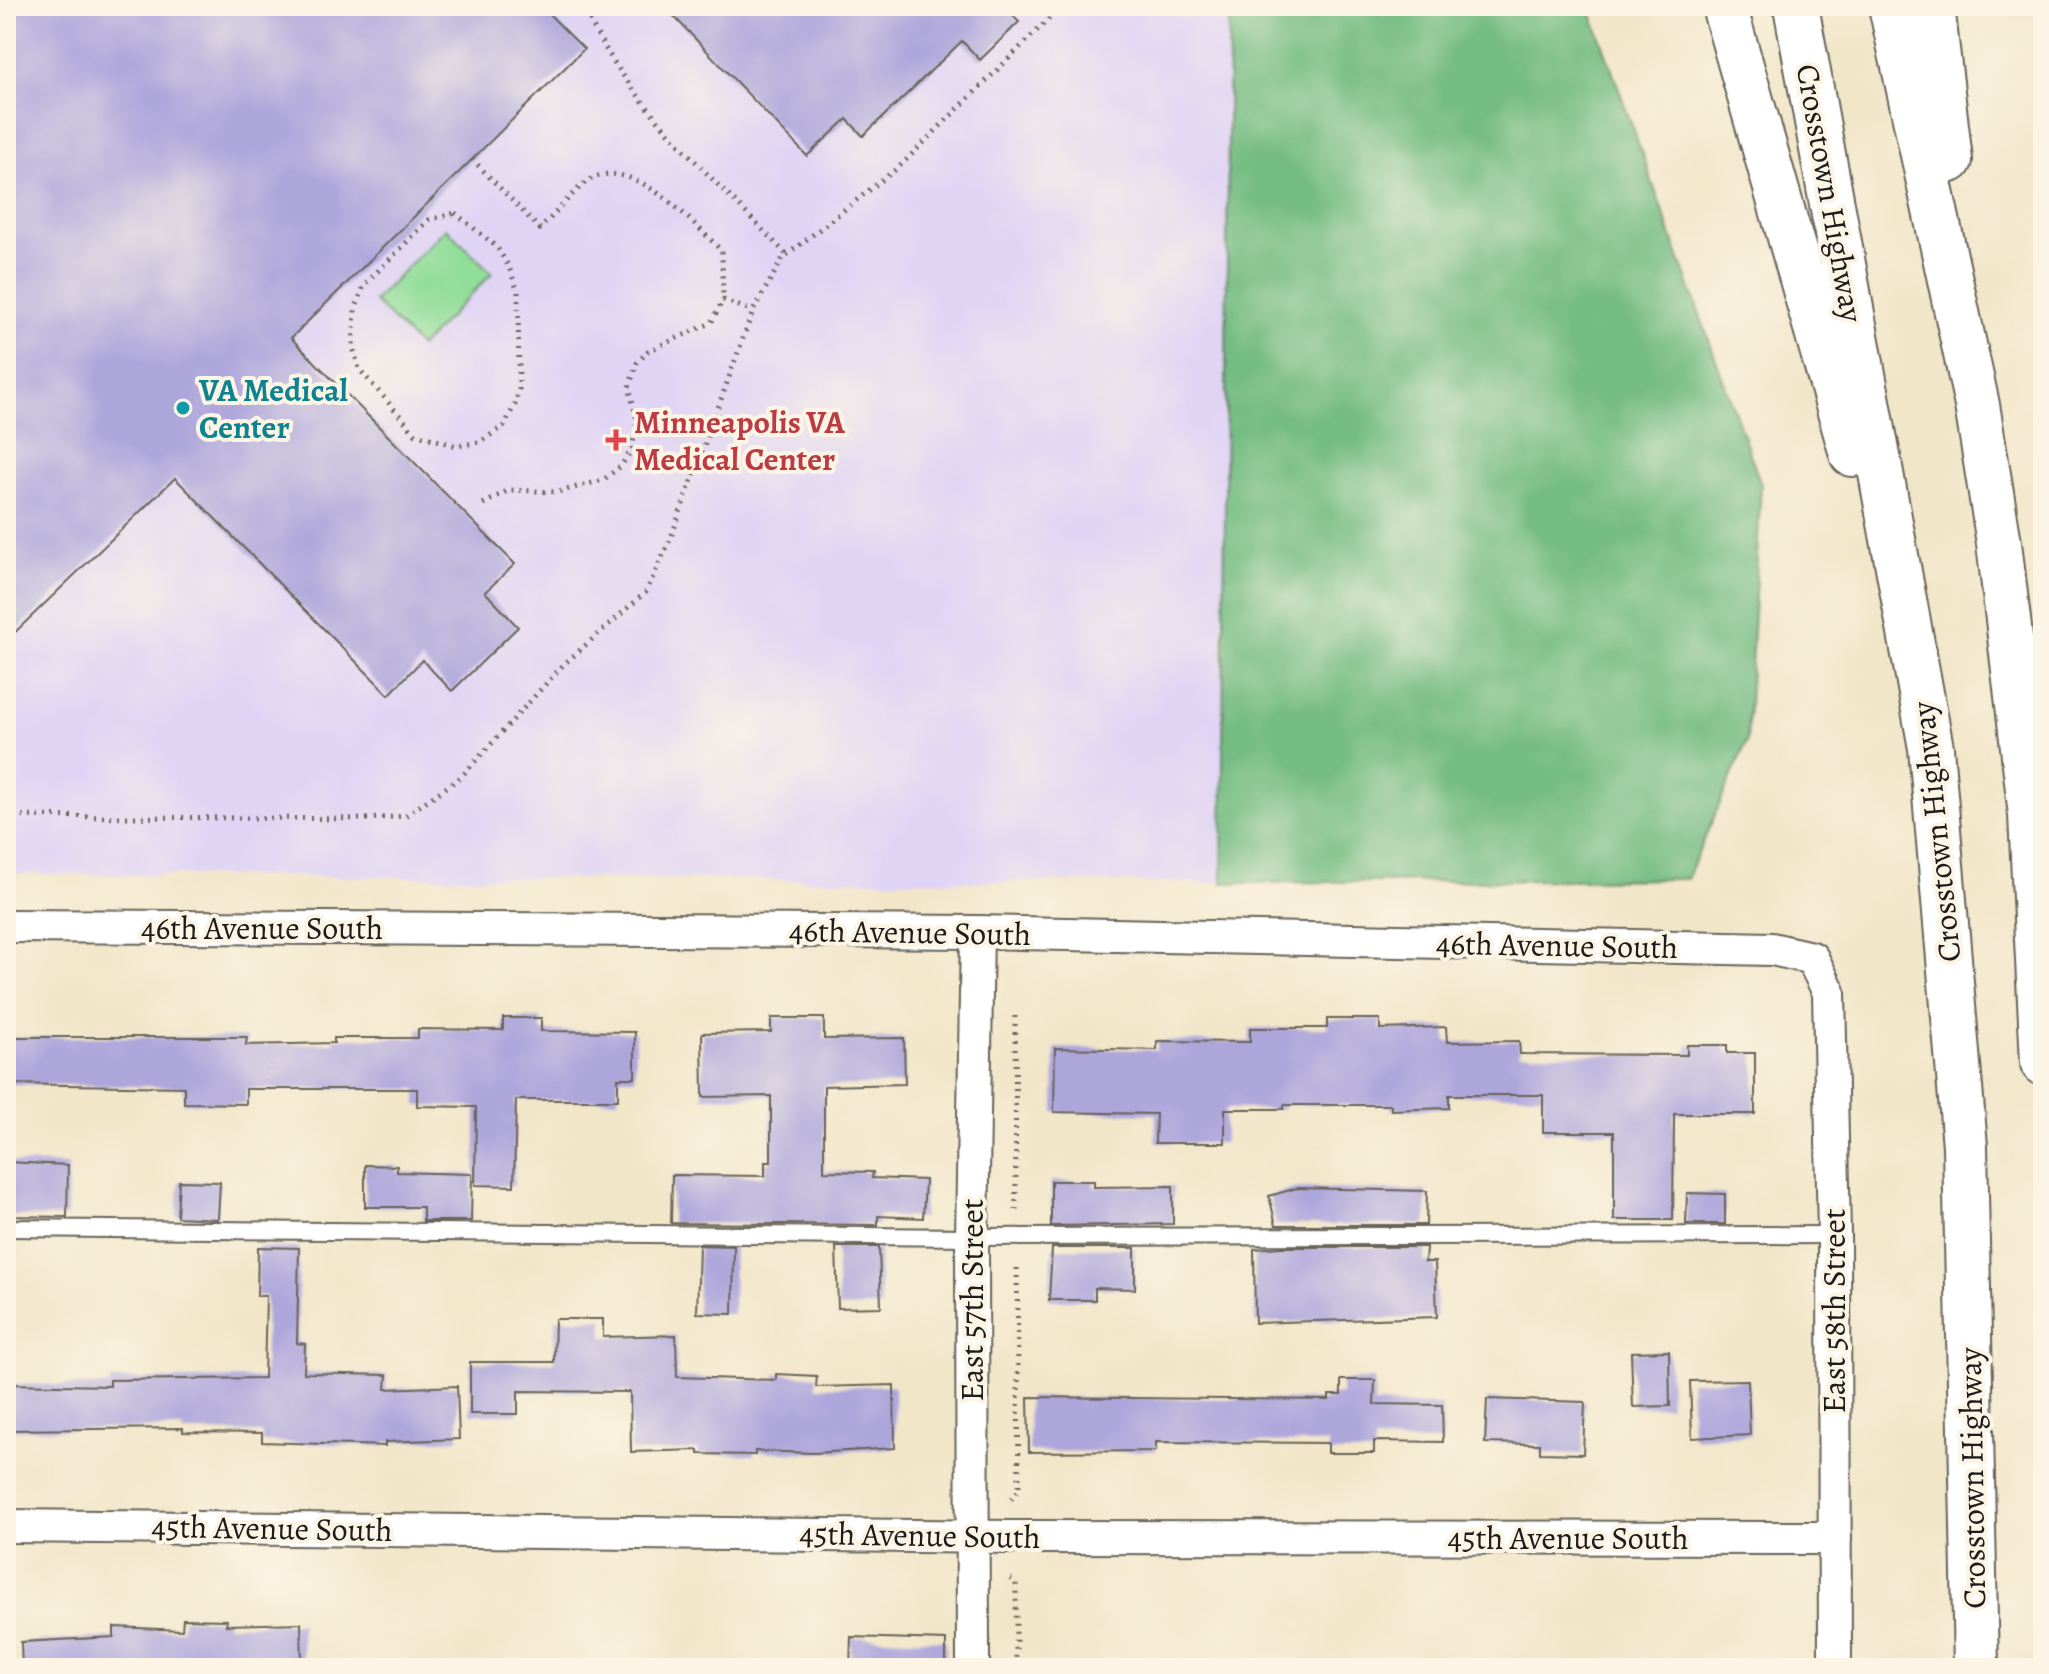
<svg xmlns="http://www.w3.org/2000/svg" width="2049" height="1674" font-family="Alegreya,serif">
<style>
.built{fill:#e0d4f4}
.green{fill:#91dd9a;stroke:#567c5b;stroke-width:2}
.forest{fill:#74bc82;stroke:#486c4f;stroke-width:2}
.building{fill:#ada6db}
.lines{fill:none;stroke-linecap:round;stroke-linejoin:round}
.lane-casing{stroke:#676359;stroke-width:20}
.street-casing{stroke:#676359;stroke-width:36}
.highway-casing{stroke:#676359;stroke-width:48}
.path{stroke:#676359;stroke-width:5;stroke-dasharray:2 6;stroke-linecap:butt}
.lane{stroke:#fff;stroke-width:16}
.street{stroke:#fff;stroke-width:32}
.highway{stroke:#fff;stroke-width:44}
.culture-dot{fill:#0f9aa8;stroke:#fcf5e5;stroke-width:3}
.health-dot{fill:#e0444e;stroke:#fcf5e5;stroke-width:3}
.labels{text-anchor:middle;dominant-baseline:central;stroke-width:8;stroke-linejoin:round;paint-order:stroke}
.street-label{font-size:32px;fill:#1c1c1c;stroke:#fcf5e5}
.culture-label{font-size:32px;font-weight:bold;fill:#0d838f;stroke:#fcf5e5;text-anchor:start}
.health-label{font-size:32px;font-weight:bold;fill:#be3a42;stroke:#fcf5e5;text-anchor:start}
</style>
<rect width="100%" height="100%" fill="#fcf5e5"/>
<filter id="ink" filterUnits="userSpaceOnUse"><feTurbulence type="fractalNoise" baseFrequency=".0125" numOctaves="2"/><feDisplacementMap in="SourceGraphic" scale="16" xChannelSelector="R" yChannelSelector="G"/><feConvolveMatrix kernelMatrix="1 2 1 2 8 2 1 2 1" color-interpolation-filters="sRGB"/></filter>
<filter id="wash" filterUnits="userSpaceOnUse"><feTurbulence type="fractalNoise" baseFrequency=".006" numOctaves="4" result="noise"/><feDisplacementMap in="SourceGraphic" scale="32" xChannelSelector="R" yChannelSelector="G"/><feGaussianBlur stdDeviation="1.8" result="paint"/><feColorMatrix in="noise" values="0 0 0 0 0 0 0 0 0 0 0 0 0 0 0 0 0 1.4 0 .05"/><feComposite in="paint" operator="in"/></filter>
<g filter="url(#wash)">
<rect width="100%" height="100%" fill="#f2e6c9"/>
<!-- built -->
<polygon class="built" points="6,6 1229,6 1222,883 6,874"/>
<!-- green -->
<polygon class="green" points="446,228 492,273 420,347 374,301"/>
<!-- forest -->
<polygon class="forest" points="1229,6 1589,6 1761,485 1747,741 1687,879 1222,883"/>
<g id="blocks">
<!-- building -->
<g class="building">
<polygon points="6,6 541,6 584,49 291,338 515,564 485,592 518,627 452,691 422,660 389,695 175,478 6,641"/>
<polygon points="664,6 1003,6 1019,22 980,60 962,41 863,136 847,119 807,156"/>
<polygon points="503,1018 541,1018 541,1031 635,1032 635,1078 618,1078 618,1100 516,1100 514,1186 475,1185 476,1107 417,1106 417,1089 246,1089 246,1104 184,1103 184,1087 6,1084 6,1037 247,1037 246,1045 334,1043 334,1038 418,1038 418,1029 503,1030"/>
<polygon points="771,1018 824,1018 824,1039 904,1038 905,1084 824,1086 824,1171 873,1172 872,1178 925,1180 923,1218 878,1216 878,1225 671,1223 672,1175 765,1176 765,1162 771,1162 771,1096 703,1097 702,1033 771,1032"/>
<polygon points="1327,1019 1380,1019 1380,1029 1446,1027 1447,1042 1519,1041 1520,1054 1687,1055 1687,1045 1727,1045 1727,1053 1755,1053 1755,1114 1674,1114 1673,1220 1614,1220 1614,1132 1543,1132 1543,1095 1449,1095 1449,1108 1391,1110 1391,1105 1284,1105 1284,1109 1225,1109 1225,1143 1155,1143 1156,1114 1054,1112 1055,1048 1157,1050 1157,1041 1250,1042 1250,1028 1327,1028"/>
<polygon points="6,1162 68,1165 67,1217 6,1216"/>
<polygon points="365,1165 397,1166 397,1172 472,1174 471,1221 423,1221 423,1207 365,1207"/>
<polygon points="179,1181 220,1182 218,1219 177,1217"/>
<polygon points="1051,1181 1094,1181 1094,1187 1173,1186 1173,1224 1051,1226"/>
<polygon points="1297,1188 1427,1191 1426,1225 1276,1225 1269,1196"/>
<polygon points="1687,1193 1725,1194 1725,1224 1686,1224"/>
<polygon points="699,1245 734,1246 733,1314 697,1313"/>
<polygon points="258,1247 299,1248 297,1343 305,1344 304,1373 387,1375 386,1389 457,1386 459,1439 385,1442 385,1446 262,1442 262,1433 183,1432 183,1428 6,1430 6,1384 110,1386 110,1380 264,1378 266,1296 257,1296"/>
<polygon points="836,1247 879,1247 881,1307 838,1308"/>
<polygon points="1282,1247 1426,1247 1425,1262 1435,1262 1437,1317 1255,1323 1254,1249"/>
<polygon points="1052,1248 1135,1248 1135,1289 1095,1288 1095,1300 1049,1300"/>
<polygon points="555,1319 603,1319 603,1337 676,1335 677,1377 776,1380 776,1374 817,1376 816,1387 894,1385 895,1448 814,1453 755,1451 755,1455 699,1454 699,1450 631,1452 630,1392 518,1391 518,1414 470,1414 470,1362 554,1362"/>
<polygon points="1669,1351 1670,1406 1633,1407 1631,1352"/>
<polygon points="1341,1380 1375,1380 1374,1404 1442,1405 1443,1442 1374,1441 1374,1453 1328,1453 1328,1443 1156,1442 1156,1451 1029,1452 1028,1397 1329,1400 1329,1395 1341,1395"/>
<polygon points="1748,1380 1750,1435 1692,1438 1690,1381"/>
<polygon points="1487,1399 1585,1402 1583,1454 1540,1453 1540,1444 1485,1443"/>
<polygon points="183,1619 227,1620 226,1625 301,1623 302,1668 22,1668 21,1642 114,1637 114,1627 182,1630"/>
<polygon points="851,1637 946,1640 946,1668 850,1668"/>
</g>
</g>
</g>
<g filter="url(#ink)">
<use href="#blocks" fill-opacity="0" stroke="#676359" stroke-width="2"/>
<g class="lines">
<!-- lane casing -->
<g class="lane-casing">
<polyline id="lane" points="6,1228 972,1237 1834,1235"/>
</g>
<!-- street casing -->
<g class="street-casing">
<g id="street">
<polyline points="6,926 977,932 1772,949 1812,958 1829,992 1834,1235 1835,1668"/>
<polyline points="6,1526 1011,1537 1835,1538"/>
<polyline points="973,1668 972,1237 977,932"/>
</g>
</g>
<!-- highway casing -->
<g class="highway-casing">
<g id="highway">
<polyline points="1724,6 1852,454"/>
<polyline points="1796,6 1931,748 1965,1146 1976,1668"/>
<polyline points="1891,6 1977,405 1999,543 2031,815 2043,1063"/>
<polyline points="1932,6 1950,160"/>
</g>
</g>
<!-- path -->
<g class="path">
<path d="M583,6C627,104 714,178 787,255"/>
<path d="M472,159L540,229C555,214 571,193 588,181C631,152 694,224 722,251L723,300"/>
<polygon points="455,213 497,247 509,267 518,292 519,389 515,405 504,426 480,442 457,446 416,434 359,369 353,347 355,310 364,285 429,220"/>
<polyline points="483,504 509,490 558,492 603,480 621,466 632,449 637,420 629,387 637,363 648,351 711,323 723,300 753,311"/>
<polyline points="6,816 366,819 405,816 461,777 563,665 646,592 670,540 753,311 783,258 900,166 1062,6"/>
<polyline points="1015,1016 1016,1210"/>
<polyline points="1011,1499 1019,1490 1017,1264"/>
<polyline points="1010,1579 1016,1583 1016,1668"/>
</g>
<!-- lane -->
<use href="#lane" class="lane"/>
<!-- street -->
<use href="#street" class="street"/>
<!-- highway -->
<use href="#highway" class="highway"/>
</g>
</g>
<!-- markers -->
<circle class="culture-dot" cx="183" cy="408" r="8"/>
<path class="health-dot" d="M612 428h8v8h8v8h-8v8h-8v-8h-8v-8h8z"/>
<g class="labels">
<!-- street labels -->
<g class="street-label">
<text transform="translate(1830 193) rotate(80)">Crosstown Highway</text>
<text transform="translate(1936 832) rotate(-96)">Crosstown Highway</text>
<text x="262" y="928">46th Avenue South</text>
<text transform="translate(910 932) rotate(1)">46th Avenue South</text>
<text transform="translate(1557 945) rotate(1)">46th Avenue South</text>
<text transform="translate(972 1300) rotate(-90)">East 57th Street</text>
<text transform="translate(1834 1311) rotate(-90)">East 58th Street</text>
<text transform="translate(1972 1478) rotate(-91)">Crosstown Highway</text>
<text transform="translate(272 1528) rotate(1)">45th Avenue South</text>
<text transform="translate(920 1535) rotate(1)">45th Avenue South</text>
<text x="1568" y="1538">45th Avenue South</text>
</g>
<!-- culture labels -->
<g class="culture-label">
<text x="199" y="390">VA Medical<tspan x="199" dy="37">Center</tspan></text>
</g>
<!-- health labels -->
<g class="health-label">
<text x="634" y="422">Minneapolis VA<tspan x="634" dy="37">Medical Center</tspan></text>
</g>
</g>
<!-- margin -->
<rect width="2049" height="1674" fill="none" stroke="#fcf5e5" stroke-width="32"/>
</svg>
